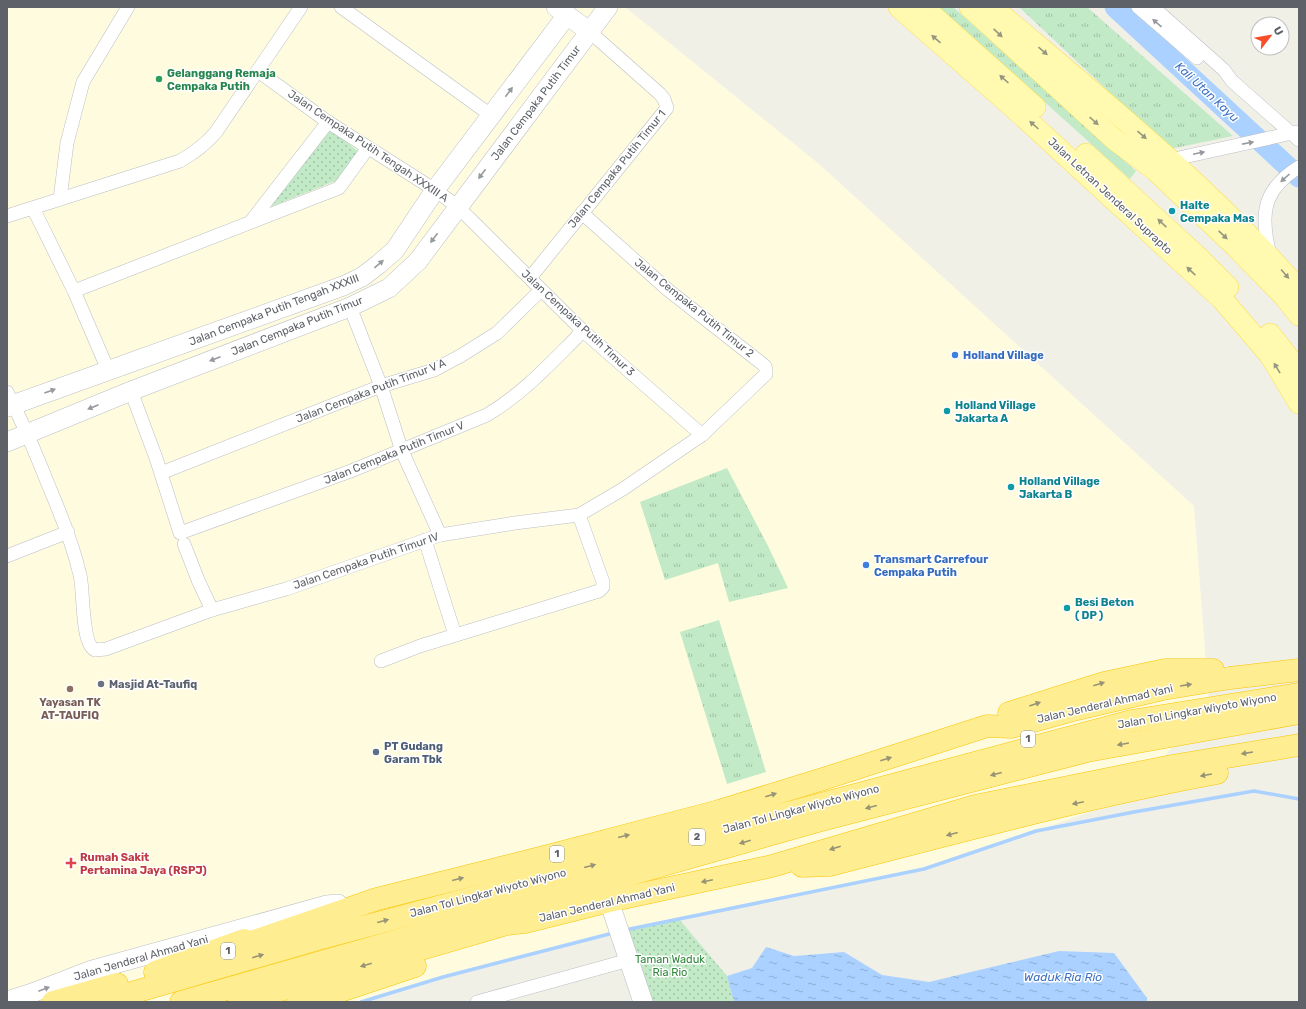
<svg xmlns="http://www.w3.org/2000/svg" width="1306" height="1009" font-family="Rubik,sans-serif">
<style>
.commercial{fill:#fffbdf}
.grass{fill:url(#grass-tufts)}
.park{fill:url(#park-dots)}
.water{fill:url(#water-ripples)}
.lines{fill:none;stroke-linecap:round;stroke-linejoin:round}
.stream{stroke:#aad1ff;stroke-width:3.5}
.river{stroke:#aad1ff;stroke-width:21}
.street-casing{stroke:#bbbec3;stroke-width:14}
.secondary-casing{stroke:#bcbfc5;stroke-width:20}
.primary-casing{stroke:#fcde55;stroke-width:22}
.highway-casing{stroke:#f9c400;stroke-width:23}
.street{stroke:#fff;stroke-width:13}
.secondary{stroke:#fff;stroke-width:19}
.primary{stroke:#fffaaf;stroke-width:21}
.highway{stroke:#ffee91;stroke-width:22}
.highway-bridge-casing{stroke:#f9c400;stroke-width:23;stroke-linecap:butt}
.highway-bridge{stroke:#ffee91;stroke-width:22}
.oneway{fill:#96999d}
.oneway2{fill:#969781}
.oneway3{fill:#969376}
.leisure-dot{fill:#2e9e5b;stroke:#fff;stroke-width:1.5}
.culture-dot{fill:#0f9aa8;stroke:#fff;stroke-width:1.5}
.shop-dot{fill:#3f7fe0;stroke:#fff;stroke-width:1.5}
.worship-dot{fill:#6b7280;stroke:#fff;stroke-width:1.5}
.education-dot{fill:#8d6e63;stroke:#fff;stroke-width:1.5}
.service-dot{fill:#5c6f8a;stroke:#fff;stroke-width:1.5}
.health-dot{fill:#e0444e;stroke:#fff;stroke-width:1.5}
.labels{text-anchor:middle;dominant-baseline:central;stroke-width:3;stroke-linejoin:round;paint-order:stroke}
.shield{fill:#fff;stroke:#8e9195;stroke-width:1}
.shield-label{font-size:10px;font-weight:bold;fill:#5e6268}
.leisure-label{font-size:11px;font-weight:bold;fill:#27864d;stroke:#fff;text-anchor:start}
.street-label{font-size:11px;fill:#5e6268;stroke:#fff}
.culture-label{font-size:11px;font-weight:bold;fill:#0d838f;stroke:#fff;text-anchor:start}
.shop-label{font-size:11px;font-weight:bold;fill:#366cbe;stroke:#fff;text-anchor:start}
.worship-label{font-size:11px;font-weight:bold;fill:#5b616d;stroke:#fff;text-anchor:start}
.education-label{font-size:11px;font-weight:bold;fill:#785e54;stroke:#fff}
.service-label{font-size:11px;font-weight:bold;fill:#4e5e75;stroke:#fff;text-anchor:start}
.health-label{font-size:11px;font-weight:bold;fill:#be3a42;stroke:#fff;text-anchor:start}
.park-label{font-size:11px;fill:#2f873b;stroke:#fff}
.water-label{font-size:12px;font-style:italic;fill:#3f72c4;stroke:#fff}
</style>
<defs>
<pattern id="grass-tufts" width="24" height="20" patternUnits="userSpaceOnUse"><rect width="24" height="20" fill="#c2eac6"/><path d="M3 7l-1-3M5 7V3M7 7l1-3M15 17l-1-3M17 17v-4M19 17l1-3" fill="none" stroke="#a1c1a5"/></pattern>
<pattern id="park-dots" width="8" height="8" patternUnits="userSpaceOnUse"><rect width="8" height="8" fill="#c2eac6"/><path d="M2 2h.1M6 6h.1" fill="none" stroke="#a1c1a5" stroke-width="1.8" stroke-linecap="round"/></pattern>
<pattern id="water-ripples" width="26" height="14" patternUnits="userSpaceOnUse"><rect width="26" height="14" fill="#aad1ff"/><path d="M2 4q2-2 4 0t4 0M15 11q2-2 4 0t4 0" fill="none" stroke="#8eadd2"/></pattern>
</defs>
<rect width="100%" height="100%" fill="#f1f0e7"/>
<!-- commercial -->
<polygon class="commercial" points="7,7 625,7 819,164 1194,506 1209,703 1130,798 1036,831 924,869 598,936 438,978 361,1002 7,1002"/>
<!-- grass -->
<g class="grass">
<polygon points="939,7 953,7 1136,171 1130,179"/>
<polygon points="1019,7 1087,7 1233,136 1170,149"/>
<polygon points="727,468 768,546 788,588 729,602 718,563 665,580 640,502"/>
<polygon points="719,620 766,772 727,784 680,632"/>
</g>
<!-- park -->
<g class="park">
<polygon points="330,129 358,151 338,180 270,207"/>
<polygon points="679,919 727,976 734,1002 643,1002 619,932"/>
</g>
<!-- water -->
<polygon class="water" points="766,947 794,956 844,952 882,975 929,982 1059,951 1114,953 1147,998 1147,1002 734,1002 727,976 752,968"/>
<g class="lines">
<!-- stream -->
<g class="stream">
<polyline points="625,930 924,869 1036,831 1134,812 1254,791 1299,799"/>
<polyline points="361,1002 443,977 613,933"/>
</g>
<!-- river -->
<polyline class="river" points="1115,7 1299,177"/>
<!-- street casing -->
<g class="street-casing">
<g id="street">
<polyline points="341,7 492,116"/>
<polyline points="1138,7 1197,58"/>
<polyline points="1153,7 1224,70 1232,81 1299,140"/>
<polyline points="258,71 328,122 435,190 458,207 582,330 702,435"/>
<polyline points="1170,160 1297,132"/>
<polyline points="60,199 67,143 83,82 128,7"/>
<polyline points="33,208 74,291 108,370"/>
<path d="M7,216L180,161C194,153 205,145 216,132L301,7"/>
<polyline points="252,220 328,122"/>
<path d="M1270,255C1260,215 1262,190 1299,167"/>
<polyline points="530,278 667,108 664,99 660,94 590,32"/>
<polyline points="74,291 339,188 368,148"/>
<polyline points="350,307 381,386 402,451 440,535"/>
<path d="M131,391L156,458L180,533L351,471L487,415C522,394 547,367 576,338L582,330"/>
<path d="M7,392C23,423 37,456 50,489C62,517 73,545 80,575C84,590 81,644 95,650L106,649L212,610L286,589L440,535L515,523L579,515L623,489L702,435L766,374V370L765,366L668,290L582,213"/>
<polyline points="161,473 381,386 434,370 462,355 497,333 541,290"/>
<polyline points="425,540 455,635"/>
<polyline points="184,544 198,580 212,610"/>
<polyline points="7,556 68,532"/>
<polyline points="381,661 420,646 599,591 603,587 603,582 579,515"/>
<polyline points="477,1002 629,960"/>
</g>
</g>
<!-- secondary casing -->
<g class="secondary-casing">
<g id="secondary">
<polyline points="556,7 590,32"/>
<polyline points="7,407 343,286 362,277 379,264 395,250 435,190 567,15"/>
<polyline points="7,442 131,391 350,307 389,288 418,261 608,7"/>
<polyline points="609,901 643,1002"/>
<polyline points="7,1001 32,993 89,971 327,905 338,904"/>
</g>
</g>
<!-- primary casing -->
<g class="primary-casing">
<g id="primary">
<polyline points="899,7 1014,108 1222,299 1270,355 1299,403"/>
<polyline points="923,7 1035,107"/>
<polyline points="970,7 1114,139 1155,170 1234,245 1284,296 1299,315"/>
<path d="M992,7C1098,97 1208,185 1299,290"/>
<polyline points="1086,154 1200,259 1228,287"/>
<polyline points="1270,334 1299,371"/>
</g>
</g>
<!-- highway casing -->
<g class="highway-casing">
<g id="highway">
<polyline points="1009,713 1104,683 1165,670 1213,670"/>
<path d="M802,866L830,865C959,832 1087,797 1217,773"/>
<polyline points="231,949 377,899 552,855 719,811 823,779 987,726 1012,727 1077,709 1163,689 1230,678"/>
<polyline points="155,972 244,940"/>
<polyline points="53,1002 117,984"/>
<polyline points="100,1002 318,939 1131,721 1299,694"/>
<polyline points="181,1002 825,819 1087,751 1299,713"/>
<polyline points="239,1002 507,924 525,922 609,901 772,866 975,806 1172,766 1299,745"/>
<polyline points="298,1002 343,990 415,966"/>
</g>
</g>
<!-- street -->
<use href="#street" class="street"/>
<!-- secondary -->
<use href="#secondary" class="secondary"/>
<!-- primary -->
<use href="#primary" class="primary"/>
<!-- highway -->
<use href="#highway" class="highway"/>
<!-- highway-bridge casing -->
<g class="highway-bridge-casing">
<polyline id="highway-bridge" points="1230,678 1299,670"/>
</g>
<!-- highway-bridge -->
<use href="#highway-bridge" class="highway-bridge"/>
</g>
<!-- one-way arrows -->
<defs><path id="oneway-solid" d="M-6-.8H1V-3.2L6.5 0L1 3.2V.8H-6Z"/></defs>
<g class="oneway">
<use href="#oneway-solid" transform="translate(1157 23) rotate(-139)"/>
<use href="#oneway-solid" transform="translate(509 92) rotate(-53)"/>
<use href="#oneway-solid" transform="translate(1248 143) rotate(-11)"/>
<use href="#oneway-solid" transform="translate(1199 153) rotate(-12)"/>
<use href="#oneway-solid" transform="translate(482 174) rotate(127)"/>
<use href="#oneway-solid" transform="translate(1285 178) rotate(138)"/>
<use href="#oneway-solid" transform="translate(434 238) rotate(127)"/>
<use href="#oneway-solid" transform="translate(379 264) rotate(-40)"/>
<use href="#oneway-solid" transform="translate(215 359) rotate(159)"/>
<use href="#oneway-solid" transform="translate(50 391) rotate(-20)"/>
<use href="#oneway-solid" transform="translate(93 407) rotate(157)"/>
<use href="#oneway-solid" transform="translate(44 989) rotate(-21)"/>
</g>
<g class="oneway2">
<use href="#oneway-solid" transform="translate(998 33) rotate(43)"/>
<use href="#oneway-solid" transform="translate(936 39) rotate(-139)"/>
<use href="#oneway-solid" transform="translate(1043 51) rotate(41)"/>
<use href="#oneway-solid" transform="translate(1004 79) rotate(-138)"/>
<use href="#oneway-solid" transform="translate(1094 121) rotate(42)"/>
<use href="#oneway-solid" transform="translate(1034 125) rotate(-138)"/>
<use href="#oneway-solid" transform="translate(1142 135) rotate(41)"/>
<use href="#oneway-solid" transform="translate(1162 223) rotate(-137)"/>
<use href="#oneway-solid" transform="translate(1223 235) rotate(43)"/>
<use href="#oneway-solid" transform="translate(1191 271) rotate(-137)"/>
<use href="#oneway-solid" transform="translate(1285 274) rotate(49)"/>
<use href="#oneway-solid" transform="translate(1277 368) rotate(-121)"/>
</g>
<g class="oneway3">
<use href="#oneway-solid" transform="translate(1099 684) rotate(-17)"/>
<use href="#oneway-solid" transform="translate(1186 685) rotate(-9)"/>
<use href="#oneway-solid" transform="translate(1035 704) rotate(-19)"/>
<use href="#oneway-solid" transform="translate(1123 744) rotate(170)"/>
<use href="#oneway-solid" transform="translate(1247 753) rotate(171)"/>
<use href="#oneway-solid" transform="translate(886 759) rotate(-18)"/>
<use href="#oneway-solid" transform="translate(996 774) rotate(165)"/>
<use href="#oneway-solid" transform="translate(1206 775) rotate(170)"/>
<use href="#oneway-solid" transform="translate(771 795) rotate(-17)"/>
<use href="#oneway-solid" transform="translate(1078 803) rotate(168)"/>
<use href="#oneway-solid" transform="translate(871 807) rotate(165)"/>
<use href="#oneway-solid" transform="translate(952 834) rotate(165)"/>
<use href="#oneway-solid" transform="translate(624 836) rotate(-14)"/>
<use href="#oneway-solid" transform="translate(745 842) rotate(164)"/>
<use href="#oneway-solid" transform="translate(835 848) rotate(163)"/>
<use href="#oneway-solid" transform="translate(590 866) rotate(-15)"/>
<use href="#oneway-solid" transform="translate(458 879) rotate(-14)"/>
<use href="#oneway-solid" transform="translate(707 881) rotate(168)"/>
<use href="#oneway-solid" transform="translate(383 921) rotate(-15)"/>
<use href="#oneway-solid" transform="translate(258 956) rotate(-16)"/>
<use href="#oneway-solid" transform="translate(366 965) rotate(164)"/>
</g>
<!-- markers -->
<circle class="leisure-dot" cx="159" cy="79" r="4"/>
<g class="culture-dot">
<circle cx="1172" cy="211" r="4"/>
<circle cx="947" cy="411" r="4"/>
<circle cx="1011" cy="487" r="4"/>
<circle cx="1067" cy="608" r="4"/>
</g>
<g class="shop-dot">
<circle cx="955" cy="355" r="4"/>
<circle cx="866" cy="565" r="4"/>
</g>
<circle class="worship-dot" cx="101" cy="684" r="4"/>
<circle class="education-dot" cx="70" cy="689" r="4"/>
<circle class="service-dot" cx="376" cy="752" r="4"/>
<path class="health-dot" d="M69 857h4v4h4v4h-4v4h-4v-4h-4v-4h4z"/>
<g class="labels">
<!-- shield labels -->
<g class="shield">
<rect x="1021" y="731" width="14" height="16" rx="3"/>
<rect x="689" y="829" width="16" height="16" rx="3"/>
<rect x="550" y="846" width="14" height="16" rx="3"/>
<rect x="221" y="943" width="14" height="16" rx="3"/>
</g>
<g class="shield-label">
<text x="1028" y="739">1</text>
<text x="697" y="837">2</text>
<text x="557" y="854">1</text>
<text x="228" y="951">1</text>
</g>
<!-- leisure labels -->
<g class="leisure-label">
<text x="167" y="73">Gelanggang Remaja<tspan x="167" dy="13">Cempaka Putih</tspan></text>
</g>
<!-- street labels -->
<g class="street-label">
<text transform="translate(536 103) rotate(-53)">Jalan Cempaka Putih Timur</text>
<text transform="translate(368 146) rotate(34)">Jalan Cempaka Putih Tengah XXXIII A</text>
<text transform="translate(617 169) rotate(-51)">Jalan Cempaka Putih Timur 1</text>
<text transform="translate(1110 196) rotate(43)">Jalan Letnan Jenderal Suprapto</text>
<text transform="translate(694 308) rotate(39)">Jalan Cempaka Putih Timur 2</text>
<text transform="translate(274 310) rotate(-21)">Jalan Cempaka Putih Tengah XXXIII</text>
<text transform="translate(578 323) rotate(43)">Jalan Cempaka Putih Timur 3</text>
<text transform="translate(297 326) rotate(-22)">Jalan Cempaka Putih Timur</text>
<text transform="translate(371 391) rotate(-21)">Jalan Cempaka Putih Timur V A</text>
<text transform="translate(394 453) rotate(-22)">Jalan Cempaka Putih Timur V</text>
<text transform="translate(366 561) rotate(-19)">Jalan Cempaka Putih Timur IV</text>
<text transform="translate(1105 704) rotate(-13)">Jalan Jenderal Ahmad Yani</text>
<text transform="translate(1197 711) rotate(-10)">Jalan Tol Lingkar Wiyoto Wiyono</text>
<text transform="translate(801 809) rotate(-15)">Jalan Tol Lingkar Wiyoto Wiyono</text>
<text transform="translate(488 893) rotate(-15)">Jalan Tol Lingkar Wiyoto Wiyono</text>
<text transform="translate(607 903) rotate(-13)">Jalan Jenderal Ahmad Yani</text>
<text transform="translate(141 958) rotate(-16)">Jalan Jenderal Ahmad Yani</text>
</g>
<!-- culture labels -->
<g class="culture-label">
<text x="1180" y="205">Halte<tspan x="1180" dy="13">Cempaka Mas</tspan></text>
<text x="955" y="405">Holland Village<tspan x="955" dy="13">Jakarta A</tspan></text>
<text x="1019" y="481">Holland Village<tspan x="1019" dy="13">Jakarta B</tspan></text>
<text x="1075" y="602">Besi Beton<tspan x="1075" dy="13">( DP )</tspan></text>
</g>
<!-- shop labels -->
<g class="shop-label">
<text x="963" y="355">Holland Village</text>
<text x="874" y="559">Transmart Carrefour<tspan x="874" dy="13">Cempaka Putih</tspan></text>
</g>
<!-- worship labels -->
<g class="worship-label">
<text x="109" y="684">Masjid At-Taufiq</text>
</g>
<!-- education labels -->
<g class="education-label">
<text x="70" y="702">Yayasan TK<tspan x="70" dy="13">AT-TAUFIQ</tspan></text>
</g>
<!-- service labels -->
<g class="service-label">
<text x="384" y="746">PT Gudang<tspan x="384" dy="13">Garam Tbk</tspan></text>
</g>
<!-- health labels -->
<g class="health-label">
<text x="80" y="857">Rumah Sakit<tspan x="80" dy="13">Pertamina Jaya (RSPJ)</tspan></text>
</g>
<!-- park labels -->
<g class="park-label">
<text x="670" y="959">Taman Waduk<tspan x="670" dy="13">Ria Rio</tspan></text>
</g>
<!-- water labels -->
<g class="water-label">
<text transform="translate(1207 92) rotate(43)">Kali Utan Kayu</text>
<text x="1063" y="977">Waduk Ria Rio</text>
</g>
</g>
<!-- border -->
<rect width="1306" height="1009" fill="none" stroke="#5e6268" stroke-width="16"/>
<!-- north arrow -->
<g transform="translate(1270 36) rotate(59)"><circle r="19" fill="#ffffff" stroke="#bfc0c3"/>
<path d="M0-3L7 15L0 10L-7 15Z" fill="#f74d28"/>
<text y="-6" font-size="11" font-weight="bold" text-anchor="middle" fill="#5e6268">U</text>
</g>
</svg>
